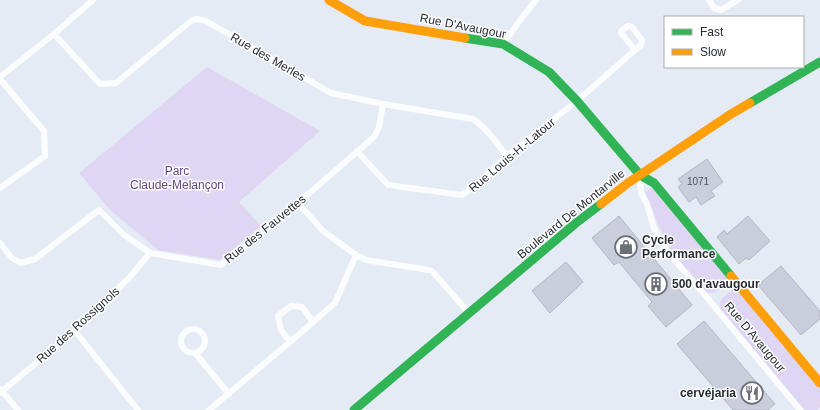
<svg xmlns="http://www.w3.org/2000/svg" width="820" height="410" font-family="Helvetica,sans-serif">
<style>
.green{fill:#dfd6f4}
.building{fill:#cacddc;stroke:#b4b7c0}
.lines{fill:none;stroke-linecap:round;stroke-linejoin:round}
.street{stroke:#fbfcfe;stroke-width:6}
.fast{stroke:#30b455;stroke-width:9}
.slow{stroke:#ff9f0a;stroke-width:9}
.labels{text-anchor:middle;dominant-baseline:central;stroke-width:3;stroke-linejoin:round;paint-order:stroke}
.number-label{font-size:10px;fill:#50545e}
.street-label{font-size:12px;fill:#272c34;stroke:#fff}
.park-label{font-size:12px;fill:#674687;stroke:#fff}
.poi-label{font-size:12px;font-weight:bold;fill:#272c34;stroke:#fff;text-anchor:start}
</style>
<rect width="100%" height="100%" fill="#e5ebf5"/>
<!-- green -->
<g class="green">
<polygon points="207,67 320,131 239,202 261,226 220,260 158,250 110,210 79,173"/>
<path d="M652,188L727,277C726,284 718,293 711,293C708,293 706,292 704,291L672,252L658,224L645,192Z"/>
<path d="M732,290H737L820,385V407L817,410H805L721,310C717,300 725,296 732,290Z"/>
</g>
<!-- building -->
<g class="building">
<polygon points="707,159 723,182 711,191 715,196 701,205 696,197 689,202 678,187 682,184 678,179"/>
<polygon points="619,216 692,305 666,327 648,306 652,302 619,262 614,265 592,238"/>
<polygon points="748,216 770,241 749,260 746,258 739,264 717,237 724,230 727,234"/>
<polygon points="566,262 583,282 550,313 532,291"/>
<polygon points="781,266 820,311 820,319 801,335 758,285"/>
<polygon points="704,321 775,404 768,410 733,410 677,344"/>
</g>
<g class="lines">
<!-- street -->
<g class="street">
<polyline points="709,0 714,8 721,10 738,0"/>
<path d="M54,34L100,84L116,83L191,21L196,19L206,21L331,93L383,104L473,119C487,128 497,144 507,156"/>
<polyline points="503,44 523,16 536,0"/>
<polyline points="0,77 54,34 93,0"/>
<polyline points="0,79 44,131 45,156 0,188"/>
<polyline points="357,151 388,185 462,195 475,186 507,156 577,101 635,50 641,45 642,40 632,27 628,26 622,30 621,33 635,50"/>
<polyline points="640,175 641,193 647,204 654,228 660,241 667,251 709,300 800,410"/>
<polyline points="298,203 323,231 356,255 366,260 429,270 432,271 469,313"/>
<polyline points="0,243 12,258 21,263 35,259 99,210 123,234 150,253 221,265 298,203 374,137 379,127 383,104"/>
<circle cx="193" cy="341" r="12"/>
<polyline points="75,331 138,410"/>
<polyline points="290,342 281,330 278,316 291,306 302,307 313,322"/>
<polyline points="195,353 229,394"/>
<polyline points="0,389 18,410"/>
<polyline points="0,393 75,331 129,278 150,253"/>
<polyline points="209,410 290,342 335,303 356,255"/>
</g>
<!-- fast -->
<g class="fast">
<polyline points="465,38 503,44 549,72 577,101 640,175 654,183 731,276"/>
<polyline points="750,103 820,62"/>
<polyline points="354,410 576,223 601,204"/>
</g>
<!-- slow -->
<g class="slow">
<polyline points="329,0 365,21 465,38"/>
<polyline points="601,204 628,183 731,114 750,103"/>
<polyline points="731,276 820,383"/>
</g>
</g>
<!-- icons -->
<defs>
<g id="shop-ring" transform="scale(1.15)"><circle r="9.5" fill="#fff" stroke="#6a6f78" stroke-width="1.5"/><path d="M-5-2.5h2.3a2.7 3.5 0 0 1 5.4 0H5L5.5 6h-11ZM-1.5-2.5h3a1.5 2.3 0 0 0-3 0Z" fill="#6a6f78"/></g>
<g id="building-ring" transform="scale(1.15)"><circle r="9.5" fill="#fff" stroke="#6a6f78" stroke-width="1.5"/><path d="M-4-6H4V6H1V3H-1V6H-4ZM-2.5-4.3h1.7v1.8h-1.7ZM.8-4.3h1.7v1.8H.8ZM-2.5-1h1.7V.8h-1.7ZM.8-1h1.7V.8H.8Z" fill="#6a6f78"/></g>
<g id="restaurant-ring" transform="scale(1.15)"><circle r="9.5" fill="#fff" stroke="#6a6f78" stroke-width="1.5"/><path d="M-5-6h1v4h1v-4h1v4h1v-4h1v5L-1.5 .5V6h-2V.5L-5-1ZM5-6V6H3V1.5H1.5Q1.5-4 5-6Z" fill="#6a6f78"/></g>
</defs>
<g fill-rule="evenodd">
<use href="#shop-ring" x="626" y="247"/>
<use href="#building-ring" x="656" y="284"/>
<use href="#restaurant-ring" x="752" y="393"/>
</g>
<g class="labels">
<!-- number labels -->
<g class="number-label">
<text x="698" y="181">1071</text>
</g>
<!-- street labels -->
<g class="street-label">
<text transform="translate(463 26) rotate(11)">Rue D'Avaugour</text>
<text transform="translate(268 57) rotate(30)">Rue des Merles</text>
<text transform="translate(512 155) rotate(-40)">Rue Louis-H.-Latour</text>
<text transform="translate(571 214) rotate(-39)">Boulevard De Montarville</text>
<text transform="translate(265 229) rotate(-39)">Rue des Fauvettes</text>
<text transform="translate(78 325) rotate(-42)">Rue des Rossignols</text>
<text transform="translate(755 337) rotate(50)">Rue D'Avaugour</text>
</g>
<!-- park labels -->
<g class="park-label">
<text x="177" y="171">Parc<tspan x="177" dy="14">Claude-Melançon</tspan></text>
</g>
<!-- poi labels -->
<g class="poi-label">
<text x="642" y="240">Cycle<tspan x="642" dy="14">Performance</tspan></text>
<text x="672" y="284">500 d'avaugour</text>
<text x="736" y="393" text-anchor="end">cervéjaria</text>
</g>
</g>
<!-- legend -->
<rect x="664" y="16" width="140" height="52" fill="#ffffff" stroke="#a9abae"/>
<rect x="672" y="29" width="20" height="6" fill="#30b455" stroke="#a9abae"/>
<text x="700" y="36" font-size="12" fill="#272c34">Fast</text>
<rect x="672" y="49" width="20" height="6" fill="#ff9f0a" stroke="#a9abae"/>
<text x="700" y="56" font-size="12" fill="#272c34">Slow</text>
</svg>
